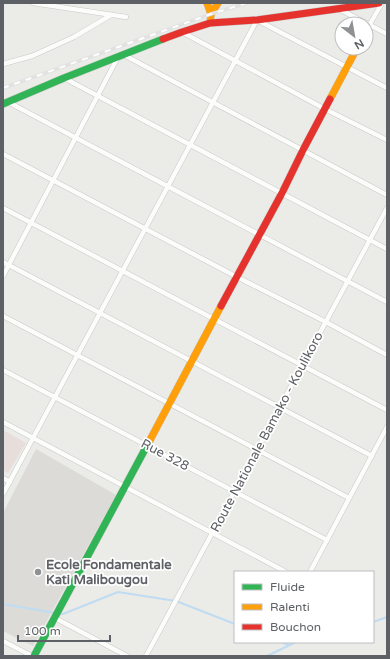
<svg xmlns="http://www.w3.org/2000/svg" width="390" height="659" font-family="'Varela Round',sans-serif">
<style>
.education{fill:#dddbd7}
.medical{fill:#e7dddb}
.lines{fill:none;stroke-linecap:round;stroke-linejoin:round}
.stream{stroke:#bfdcf2;stroke-width:2}
.street-casing{stroke:#c9c9c8;stroke-width:5.5}
.fast-casing{stroke:#c8c9c8;stroke-width:8}
.slow-casing{stroke:#c8c9c8;stroke-width:8}
.jam-casing{stroke:#c8c9c8;stroke-width:8}
.street{stroke:#fcfcfb;stroke-width:4.5}
.fast{stroke:#30b455;stroke-width:7}
.slow{stroke:#ff9f0a;stroke-width:7}
.jam{stroke:#e5322d;stroke-width:7}
.rail-casing{stroke:#e2e2e2;stroke-width:3.5}
.rail{stroke:#fff;stroke-width:2;stroke-dasharray:6;stroke-linecap:butt}
.poi-dot{fill:#8f9192;stroke:#fff;stroke-width:1.5}
.labels{text-anchor:middle;dominant-baseline:central;stroke-width:3.5;stroke-linejoin:round;paint-order:stroke}
.street-label{font-size:13px;fill:#5d6064;stroke:#fff}
.poi-label{font-size:13px;font-weight:bold;fill:#5d6064;stroke:#fff;text-anchor:start}
</style>
<rect width="100%" height="100%" fill="#ebebe7"/>
<!-- education -->
<polygon class="education" points="36,449 116,495 33,646 3,631 3,513"/>
<!-- medical -->
<polygon class="medical" points="3,430 26,443 8,473 3,470"/>
<g class="lines">
<!-- stream -->
<g class="stream">
<polyline points="3,604 55,613"/>
<polyline points="59,614 63,614 118,592 176,601 235,624"/>
<polyline points="373,622 387,617"/>
<polyline points="281,642 289,645"/>
<polyline points="267,656 296,642"/>
</g>
<!-- street casing -->
<g class="street-casing">
<g id="street">
<polyline points="33,3 126,17"/>
<polyline points="339,9 387,34"/>
<polyline points="366,31 382,3"/>
<polyline points="182,32 325,109 387,140"/>
<polyline points="124,55 387,195"/>
<polyline points="3,64 32,56 74,37 111,15"/>
<polyline points="64,78 387,249"/>
<polyline points="8,102 387,302"/>
<polyline points="3,154 237,277 326,322 387,355"/>
<polyline points="3,208 387,410"/>
<polyline points="3,262 372,456"/>
<polyline points="3,276 118,57"/>
<polyline points="3,316 349,498"/>
<polyline points="3,370 327,540"/>
<polyline points="3,422 286,572"/>
<polyline points="3,478 10,482"/>
<polyline points="3,494 257,20 387,88"/>
<polyline points="310,572 387,427"/>
<polyline points="55,618 127,656"/>
<polyline points="3,641 32,656"/>
<polyline points="146,656 387,208"/>
</g>
</g>
<!-- fast casing -->
<g class="fast-casing">
<g id="fast">
<polyline points="3,104 64,78 163,39"/>
<polyline points="34,656 150,440"/>
</g>
</g>
<!-- slow casing -->
<g class="slow-casing">
<g id="slow">
<polyline points="207,3 211,14 210,23"/>
<polyline points="211,14 218,3"/>
<polyline points="330,99 357,48"/>
<polyline points="150,440 221,306"/>
</g>
</g>
<!-- jam casing -->
<g class="jam-casing">
<g id="jam">
<polyline points="163,39 182,32 210,23 257,20 379,3"/>
<polyline points="221,306 282,193 303,150 330,99"/>
</g>
</g>
<!-- street -->
<use href="#street" class="street"/>
<!-- fast -->
<use href="#fast" class="fast"/>
<!-- slow -->
<use href="#slow" class="slow"/>
<!-- jam -->
<use href="#jam" class="jam"/>
<!-- rail casing -->
<g class="rail-casing">
<polyline id="rail" points="3,88 211,14 247,3"/>
</g>
<!-- rail -->
<use href="#rail" class="rail"/>
</g>
<!-- markers -->
<circle class="poi-dot" cx="38" cy="572" r="4"/>
<g class="labels">
<!-- street labels -->
<g class="street-label">
<text transform="translate(267 432) rotate(-62)">Route Nationale Bamako - Koulikoro</text>
<text transform="translate(165 455) rotate(28)">Rue 328</text>
</g>
<!-- poi labels -->
<g class="poi-label">
<text x="46" y="565">Ecole Fondamentale<tspan x="46" dy="15">Kati Malibougou</tspan></text>
</g>
</g>
<!-- border -->
<rect width="390" height="659" fill="none" stroke="#5d6064" stroke-width="8"/>
<!-- legend -->
<rect x="234" y="571" width="140" height="72" fill="#ffffff" stroke="#bebfc1"/>
<rect x="242" y="584" width="20" height="6" fill="#30b455" stroke="#bebfc1"/>
<text x="270" y="591" font-size="12" fill="#5d6064">Fluide</text>
<rect x="242" y="604" width="20" height="6" fill="#ff9f0a" stroke="#bebfc1"/>
<text x="270" y="611" font-size="12" fill="#5d6064">Ralenti</text>
<rect x="242" y="624" width="20" height="6" fill="#e5322d" stroke="#bebfc1"/>
<text x="270" y="631" font-size="12" fill="#5d6064">Bouchon</text>
<!-- north arrow -->
<g transform="translate(354 36) rotate(149)"><circle r="19" fill="#ffffff" stroke="#bebfc1"/>
<path d="M0-3L7 15L0 10L-7 15Z" fill="#8f9192"/>
<text y="-6" font-size="11" font-weight="bold" text-anchor="middle" fill="#5d6064">N</text>
</g>
<!-- scale -->
<path d="M18 635v6h92v-6" fill="none" stroke="#5d6064" stroke-width="2"/>
<text x="24" y="635" font-size="12" fill="#5d6064" stroke="#ffffff" stroke-width="3" paint-order="stroke">100 m</text>
</svg>
